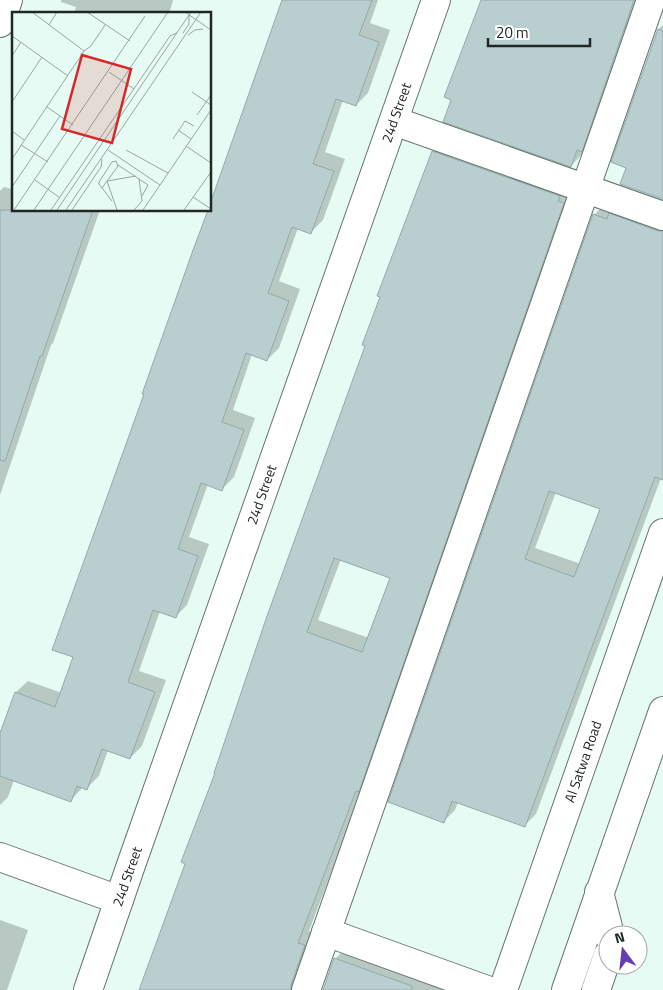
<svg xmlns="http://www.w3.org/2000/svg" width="663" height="990" font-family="'Titillium Web',sans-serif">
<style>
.shadow{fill:#0003;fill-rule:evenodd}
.building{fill:#b9cfcf;stroke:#94aaaa;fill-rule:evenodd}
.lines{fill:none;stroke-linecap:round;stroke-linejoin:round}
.minor-casing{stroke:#647670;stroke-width:30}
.major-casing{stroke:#647670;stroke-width:30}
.minor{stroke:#fff;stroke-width:28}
.major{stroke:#fff;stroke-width:28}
.labels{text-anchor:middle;stroke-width:4.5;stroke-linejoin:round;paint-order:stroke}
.street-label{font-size:14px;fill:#202825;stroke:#fff}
.inset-road{fill:none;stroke:#97a7a1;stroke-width:1}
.view{fill:#d62828;fill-opacity:0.15;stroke:#d62828;stroke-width:2.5}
.inset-edge{fill:none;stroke:#202825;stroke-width:2.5}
</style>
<rect width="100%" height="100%" fill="#e6fbf3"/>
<path class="shadow" d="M61 0H173L169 14H74L76 7 61 2Z
M284 0H378L370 23 390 30 368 93 356 105 343 100 325 152 345 159 323 220 311 232 298 228 279 281 300 289 279 348 267 360 252 354 233 410 255 418 234 477 222 489 208 484 189 537 209 544 187 605 175 617 160 611 139 671 166 680 142 746 130 758 108 750 99 776 87 788 83 787 71 800 14 780 8 797 0 805V737L16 692 28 681 62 693 74 656 145 393 209 210H210V206Z
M482 0H640L592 139 585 147 582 154 571 166 452 99Z
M663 25V198L627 167 659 29Z
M445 139 575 191 365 783 309 931 316 933 309 990H140L187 863 217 773 366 346 433 152ZM341 559 391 578 369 638 318 620Z
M14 184V210H100L53 343 51 345 0 495V191L4 187 12 189Z
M606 203 663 217V479L661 478 536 814 524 826 458 802 455 810 444 821 594 215ZM556 492 601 508 581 564 535 548Z
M0 920 28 930 7 990H0Z
M347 947 471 990H324L335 959Z"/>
<path class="building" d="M282 0H372L359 35 379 42 356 106 336 99 313 164 334 171 311 234 292 227 268 293 289 301 267 361 246 353 222 422 244 430 222 491 201 483 178 549 198 556 176 618 153 610 128 682 155 692 130 759 102 749 87 790 77 786 71 802 0 776V733L15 692 55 707 73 657 52 650 144 394H142L192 253 208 210H210V204Z
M481 0H634L582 152 577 150 571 167 443 122 451 100 444 97Z
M658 29 663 31V199L620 184 626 168 611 162Z
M432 151 560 196 558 201 564 203 359 792 356 791 298 943 305 945 291 985V990H139L185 864 181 862 215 773H214L267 616 365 346 362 345 380 297 377 296ZM334 558 390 578 362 652 307 632Z
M0 210H93L42 356H40L5 461 0 460Z
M609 213 658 231H663V480L655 477 525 827 452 801 444 823 388 802 593 214 607 219ZM549 491 600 509 574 577 525 559Z
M334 958 412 986V990H323Z"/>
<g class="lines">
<defs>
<g id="minor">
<path d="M0 23 8 0"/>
<path d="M394 121 663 216"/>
<path d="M0 857 119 900"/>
<path d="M326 932 487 990"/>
<path id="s1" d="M88 990 131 865 436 0"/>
<path d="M306 990 651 0"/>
<path id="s2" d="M503 990 663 533"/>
</g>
<path id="major" d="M599 892 608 927V935
M566 990 663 711
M596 990 608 955"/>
</defs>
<use href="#minor" class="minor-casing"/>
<use href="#major" class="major-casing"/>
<use href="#minor" class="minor"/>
<use href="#major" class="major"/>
</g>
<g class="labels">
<g class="street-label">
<text dy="5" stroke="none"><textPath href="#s1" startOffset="930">24d Street</textPath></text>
<text dy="5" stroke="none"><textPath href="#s1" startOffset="525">24d Street</textPath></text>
<text dy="5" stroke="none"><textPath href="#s2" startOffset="242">Al Satwa Road</textPath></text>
<text dy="5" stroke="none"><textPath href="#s1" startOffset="120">24d Street</textPath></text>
</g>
</g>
<g transform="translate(12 12)">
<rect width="199" height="199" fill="#e6fbf3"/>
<path class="inset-road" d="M20 0 72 39M75 0 118 29M173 0 199 18M37 13 45 0M171 21 177 12V3M176 23 183 18 191 17M0 24 56 64M72 39 79 34 93 13M0 44 9 30M97 60 122 77M180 80 199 93M0 90 30 45M35 95 61 113M185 103 199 83M166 118 179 127M0 119 12 128M161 127 173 109 182 114M9 133 36 150M174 134 199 151M96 138 148 173M114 138 156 161M0 147 72 39M106 153 136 173 130 184M23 168 48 186M0 175 48 104M90 176 106 154 104 149 100 150 87 170V172L100 189M181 185 199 197M2 198 133 4M22 198 156 0M39 198 158 24 165 21M45 198 179 0M54 198 189 0M60 198 89 155 90 147M105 198 95 169 124 164M122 198 130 189 127 167M131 198 199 98M172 198 199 160"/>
<path class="view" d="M70 43 119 57 100 131 50 117Z"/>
<rect width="199" height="199" class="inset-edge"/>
</g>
<g transform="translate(623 950) rotate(345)"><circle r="24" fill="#ffffff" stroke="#a6a9a8"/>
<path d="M0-4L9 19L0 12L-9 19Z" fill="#643cb4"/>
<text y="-8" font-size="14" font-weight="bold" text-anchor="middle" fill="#202825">N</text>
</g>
<path d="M488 38v8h102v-8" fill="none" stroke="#202825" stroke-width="2.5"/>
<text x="496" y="38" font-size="15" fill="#202825" stroke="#ffffff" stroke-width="4" paint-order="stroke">20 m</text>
</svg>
